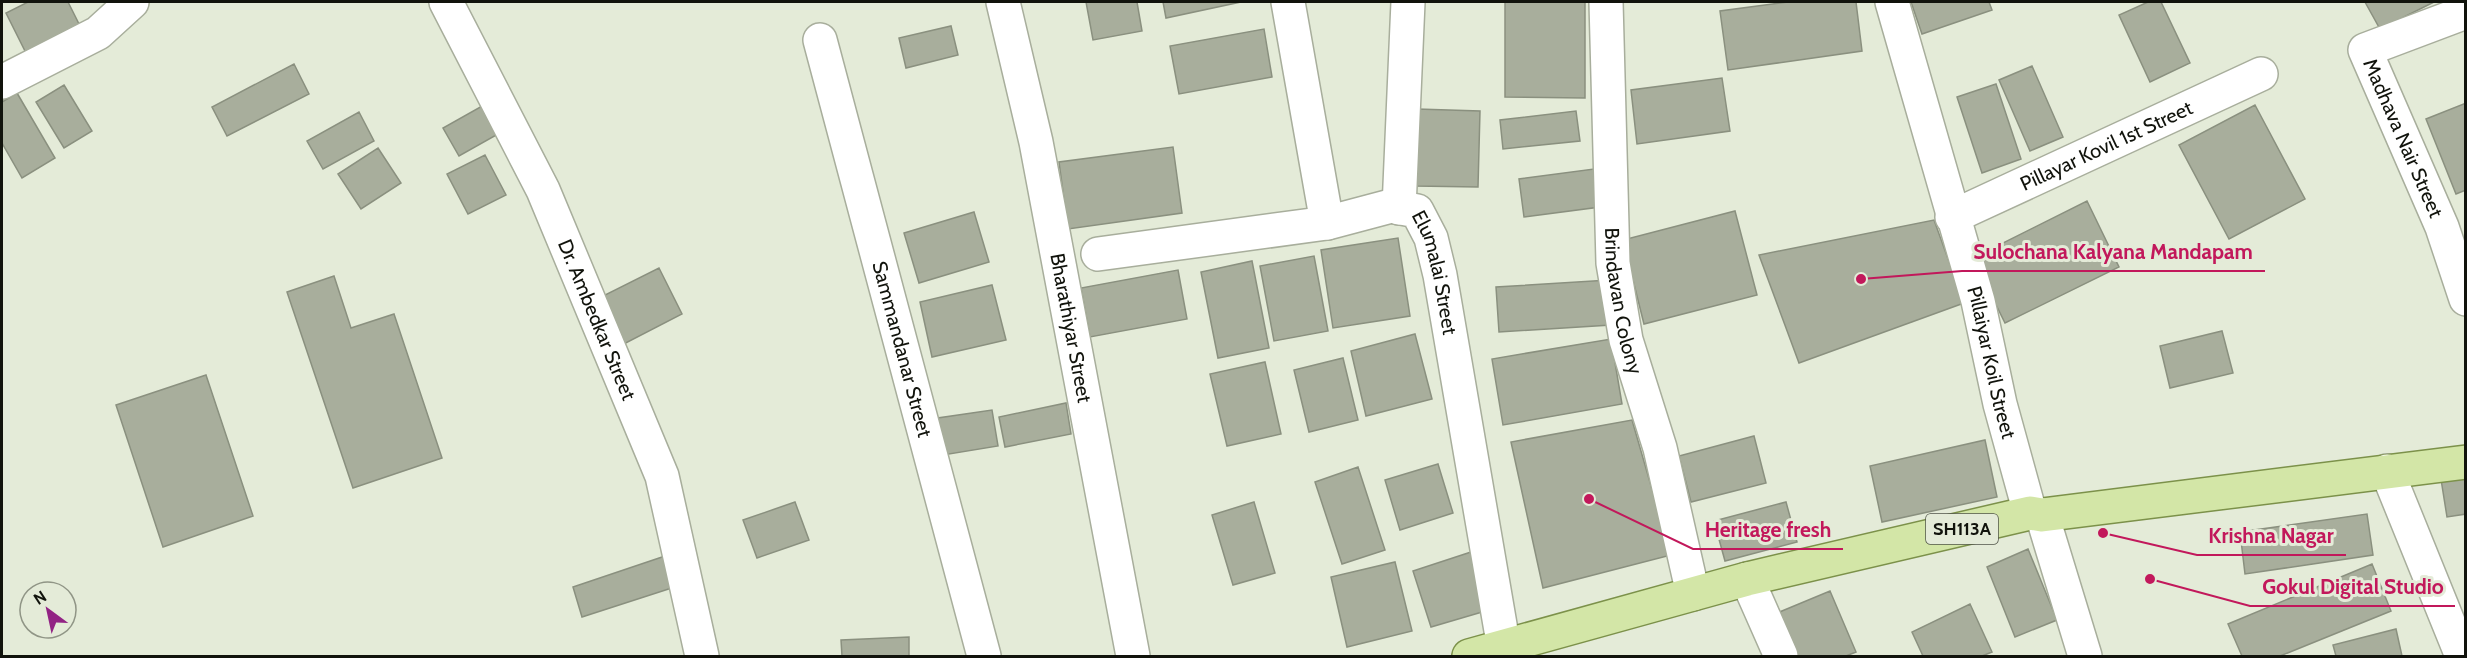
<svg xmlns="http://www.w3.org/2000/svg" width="2467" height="658" font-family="Cabin,sans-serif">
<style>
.building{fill:#a8ae9c;stroke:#8a907f;stroke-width:1.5}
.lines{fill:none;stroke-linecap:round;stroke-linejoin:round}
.minor-casing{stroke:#a8ae9c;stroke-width:36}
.major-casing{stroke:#7c914a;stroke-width:36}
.minor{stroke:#fff;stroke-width:33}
.major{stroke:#d3e6a7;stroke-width:33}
.labels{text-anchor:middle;stroke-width:6;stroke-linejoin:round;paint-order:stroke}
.shield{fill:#e4ebd8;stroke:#505449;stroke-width:1.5}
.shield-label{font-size:18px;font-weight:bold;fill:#11130c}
.street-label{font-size:20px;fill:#11130c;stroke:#e4ebd8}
.leader{fill:none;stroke:#c2185b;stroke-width:2}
.callout-dot{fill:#c2185b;stroke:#e4ebd8;stroke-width:2}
.callout-label{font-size:21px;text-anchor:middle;font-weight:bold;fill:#c2185b;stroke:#e4ebd8;stroke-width:6;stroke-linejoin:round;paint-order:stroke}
</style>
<rect width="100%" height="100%" fill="#e4ebd8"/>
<path class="building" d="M28 2H68L81 28 27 55 6 13Z
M1086 2H1137L1142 31 1093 40Z
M1163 2H1241L1166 18Z
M1505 2H1585V98L1505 97Z
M1788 2H1856L1862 51 1728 70 1720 11Z
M1911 2H1989L1992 10 1922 34Z
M2148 2H2161L2190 63 2150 82 2119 15Z
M2365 2H2434L2380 29Z
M951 26 958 55 906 68 899 38Z
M1264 29 1272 77 1179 94 1170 46Z
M294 64 309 94 227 136 212 107Z
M2032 66 2063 137 2030 151 1999 80Z
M1722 78 1730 131 1637 144 1631 90Z
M1996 84 2021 159 1982 173 1957 97Z
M64 85 92 131 64 148 36 102Z
M17 93 55 158 22 178 2 143V102Z
M491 101 507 129 459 156 443 128Z
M2466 103V190L2456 194 2426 119Z
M2255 105 2305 199 2229 239 2179 145Z
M1417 109 1480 111 1478 187 1415 186Z
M1576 111 1580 141 1503 149 1500 120Z
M359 112 374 141 323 169 307 141Z
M1173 147 1182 213 1068 229 1059 162Z
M378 148 401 183 361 209 338 174Z
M485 155 506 195 468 214 447 174Z
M1594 169 1600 207 1524 217 1519 179Z
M2087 201 2119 267 2005 323 1973 258Z
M1735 211 1757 295 1644 324 1623 240Z
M974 212 989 262 919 283 904 233Z
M1934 220 1964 303 1799 363 1759 255Z
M1398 238 1410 316 1333 328 1321 250Z
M1314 256 1328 331 1274 341 1260 266Z
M1252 261 1269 348 1218 358 1201 272Z
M659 268 682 314 618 347 595 300Z
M1178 270 1187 319 1090 337 1081 288Z
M334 276 351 328 394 314 442 458 353 488 287 292Z
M1609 280 1611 325 1499 332 1496 287Z
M992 285 1006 340 932 357 920 302Z
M2222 331 2233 373 2170 388 2160 346Z
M1415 334 1432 399 1366 416 1351 351Z
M1611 339 1622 404 1503 425 1492 359Z
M1343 358 1358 420 1309 432 1294 370Z
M1265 362 1281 434 1227 446 1210 374Z
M206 375 253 516 163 547 116 405Z
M1066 403 1071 434 1005 447 999 417Z
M992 410 998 446 937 456 931 419Z
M1632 420 1671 555 1543 588 1511 442Z
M1754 436 1766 483 1691 502 1679 456Z
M1985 440 1997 497 1882 522 1870 466Z
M1438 464 1453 513 1400 530 1385 480Z
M1358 467 1385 550 1342 564 1315 482Z
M2466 469V514L2447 517 2440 473Z
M795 502 809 540 757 558 743 520Z
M1254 502 1275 573 1233 585 1212 515Z
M1786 502 1797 542 1725 561 1714 521Z
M2367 514 2373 555 2245 574 2240 532Z
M2028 549 2057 620 2015 637 1987 567Z
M1471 552 1489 610 1431 627 1413 571Z
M671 554 681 585 582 617 573 587Z
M1395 562 1412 631 1347 647 1331 577Z
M2372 564 2391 611 2280 656H2242L2228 624Z
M1830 591 1856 652 1846 656H1795L1777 613Z
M1970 604 1992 652 1982 656H1923L1912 632Z
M2396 629 2402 656H2336L2333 645Z
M909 637V656H842L841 640Z"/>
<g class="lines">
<defs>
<g id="minor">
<path id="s1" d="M446 2 543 190 662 476 702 656"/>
<path id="s2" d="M1003 2 1036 142 1133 656"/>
<path id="s3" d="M1288 2 1327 223 1391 206 1417 211 1431 238 1440 275 1504 648"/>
<path id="s4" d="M1606 2 1613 263 1626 340 1660 448 1693 594"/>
<path id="s5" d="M1892 2 1978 301 2000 404 2030 513"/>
<path id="s6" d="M2466 12 2365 50 2442 227 2466 299"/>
<path id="s7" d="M820 40 984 656"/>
<path d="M2 82 98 33 132 2"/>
<path d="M1399 208 1408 2"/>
<path id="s8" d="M1952 217 2261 74"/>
<path d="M1098 254 1327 223"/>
<path d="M2387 471 2462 656"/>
<path d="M2042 515 2085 656"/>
<path d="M1747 579 1781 656"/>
</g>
<path id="major" d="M1469 656 1747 579 2030 513 2042 515 2466 462"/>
</defs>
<use href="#minor" class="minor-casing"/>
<use href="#major" class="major-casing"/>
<use href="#minor" class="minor"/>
<use href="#major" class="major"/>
</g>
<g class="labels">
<rect class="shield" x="1926" y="514" width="72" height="30" rx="4.5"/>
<g class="shield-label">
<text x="1962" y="535">SH113A</text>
</g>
<g class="street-label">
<text dy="7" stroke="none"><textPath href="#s6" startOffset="204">Madhava Nair Street</textPath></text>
<text dy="7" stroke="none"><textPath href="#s8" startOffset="170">Pillayar Kovil 1st Street</textPath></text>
<text dy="7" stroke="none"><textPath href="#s3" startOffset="382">Elumalai Street</textPath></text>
<text dy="7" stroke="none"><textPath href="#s4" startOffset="300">Brindavan Colony</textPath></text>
<text dy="7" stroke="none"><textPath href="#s1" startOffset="352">Dr. Ambedkar Street</textPath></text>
<text dy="7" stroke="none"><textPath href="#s2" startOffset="333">Bharathiyar Street</textPath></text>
<text dy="7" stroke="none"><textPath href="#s7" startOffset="320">Sammandanar Street</textPath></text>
<text dy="7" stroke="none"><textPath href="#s5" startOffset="374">Pillaiyar Koil Street</textPath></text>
</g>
</g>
<path class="leader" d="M1861 279L1962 271H2265M1589 499L1693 549H1843M2103 533L2197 555H2346M2150 579L2250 606H2455"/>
<g class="callout-dot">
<circle cx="1861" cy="279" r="6"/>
<circle cx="1589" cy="499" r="6"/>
<circle cx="2103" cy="533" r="6"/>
<circle cx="2150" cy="579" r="6"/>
</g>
<g class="callout-label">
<text x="2113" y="259">Sulochana Kalyana Mandapam</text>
<text x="1768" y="537">Heritage fresh</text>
<text x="2271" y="543">Krishna Nagar</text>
<text x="2353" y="594">Gokul Digital Studio</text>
</g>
<rect width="2467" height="658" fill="none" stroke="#11130c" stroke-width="6"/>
<g transform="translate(48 610) rotate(327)"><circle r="28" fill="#e4ebd8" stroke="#909586" stroke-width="1.5"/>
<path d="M0-4.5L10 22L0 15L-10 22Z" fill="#922384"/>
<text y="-9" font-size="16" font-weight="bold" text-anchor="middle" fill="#11130c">N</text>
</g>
</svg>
